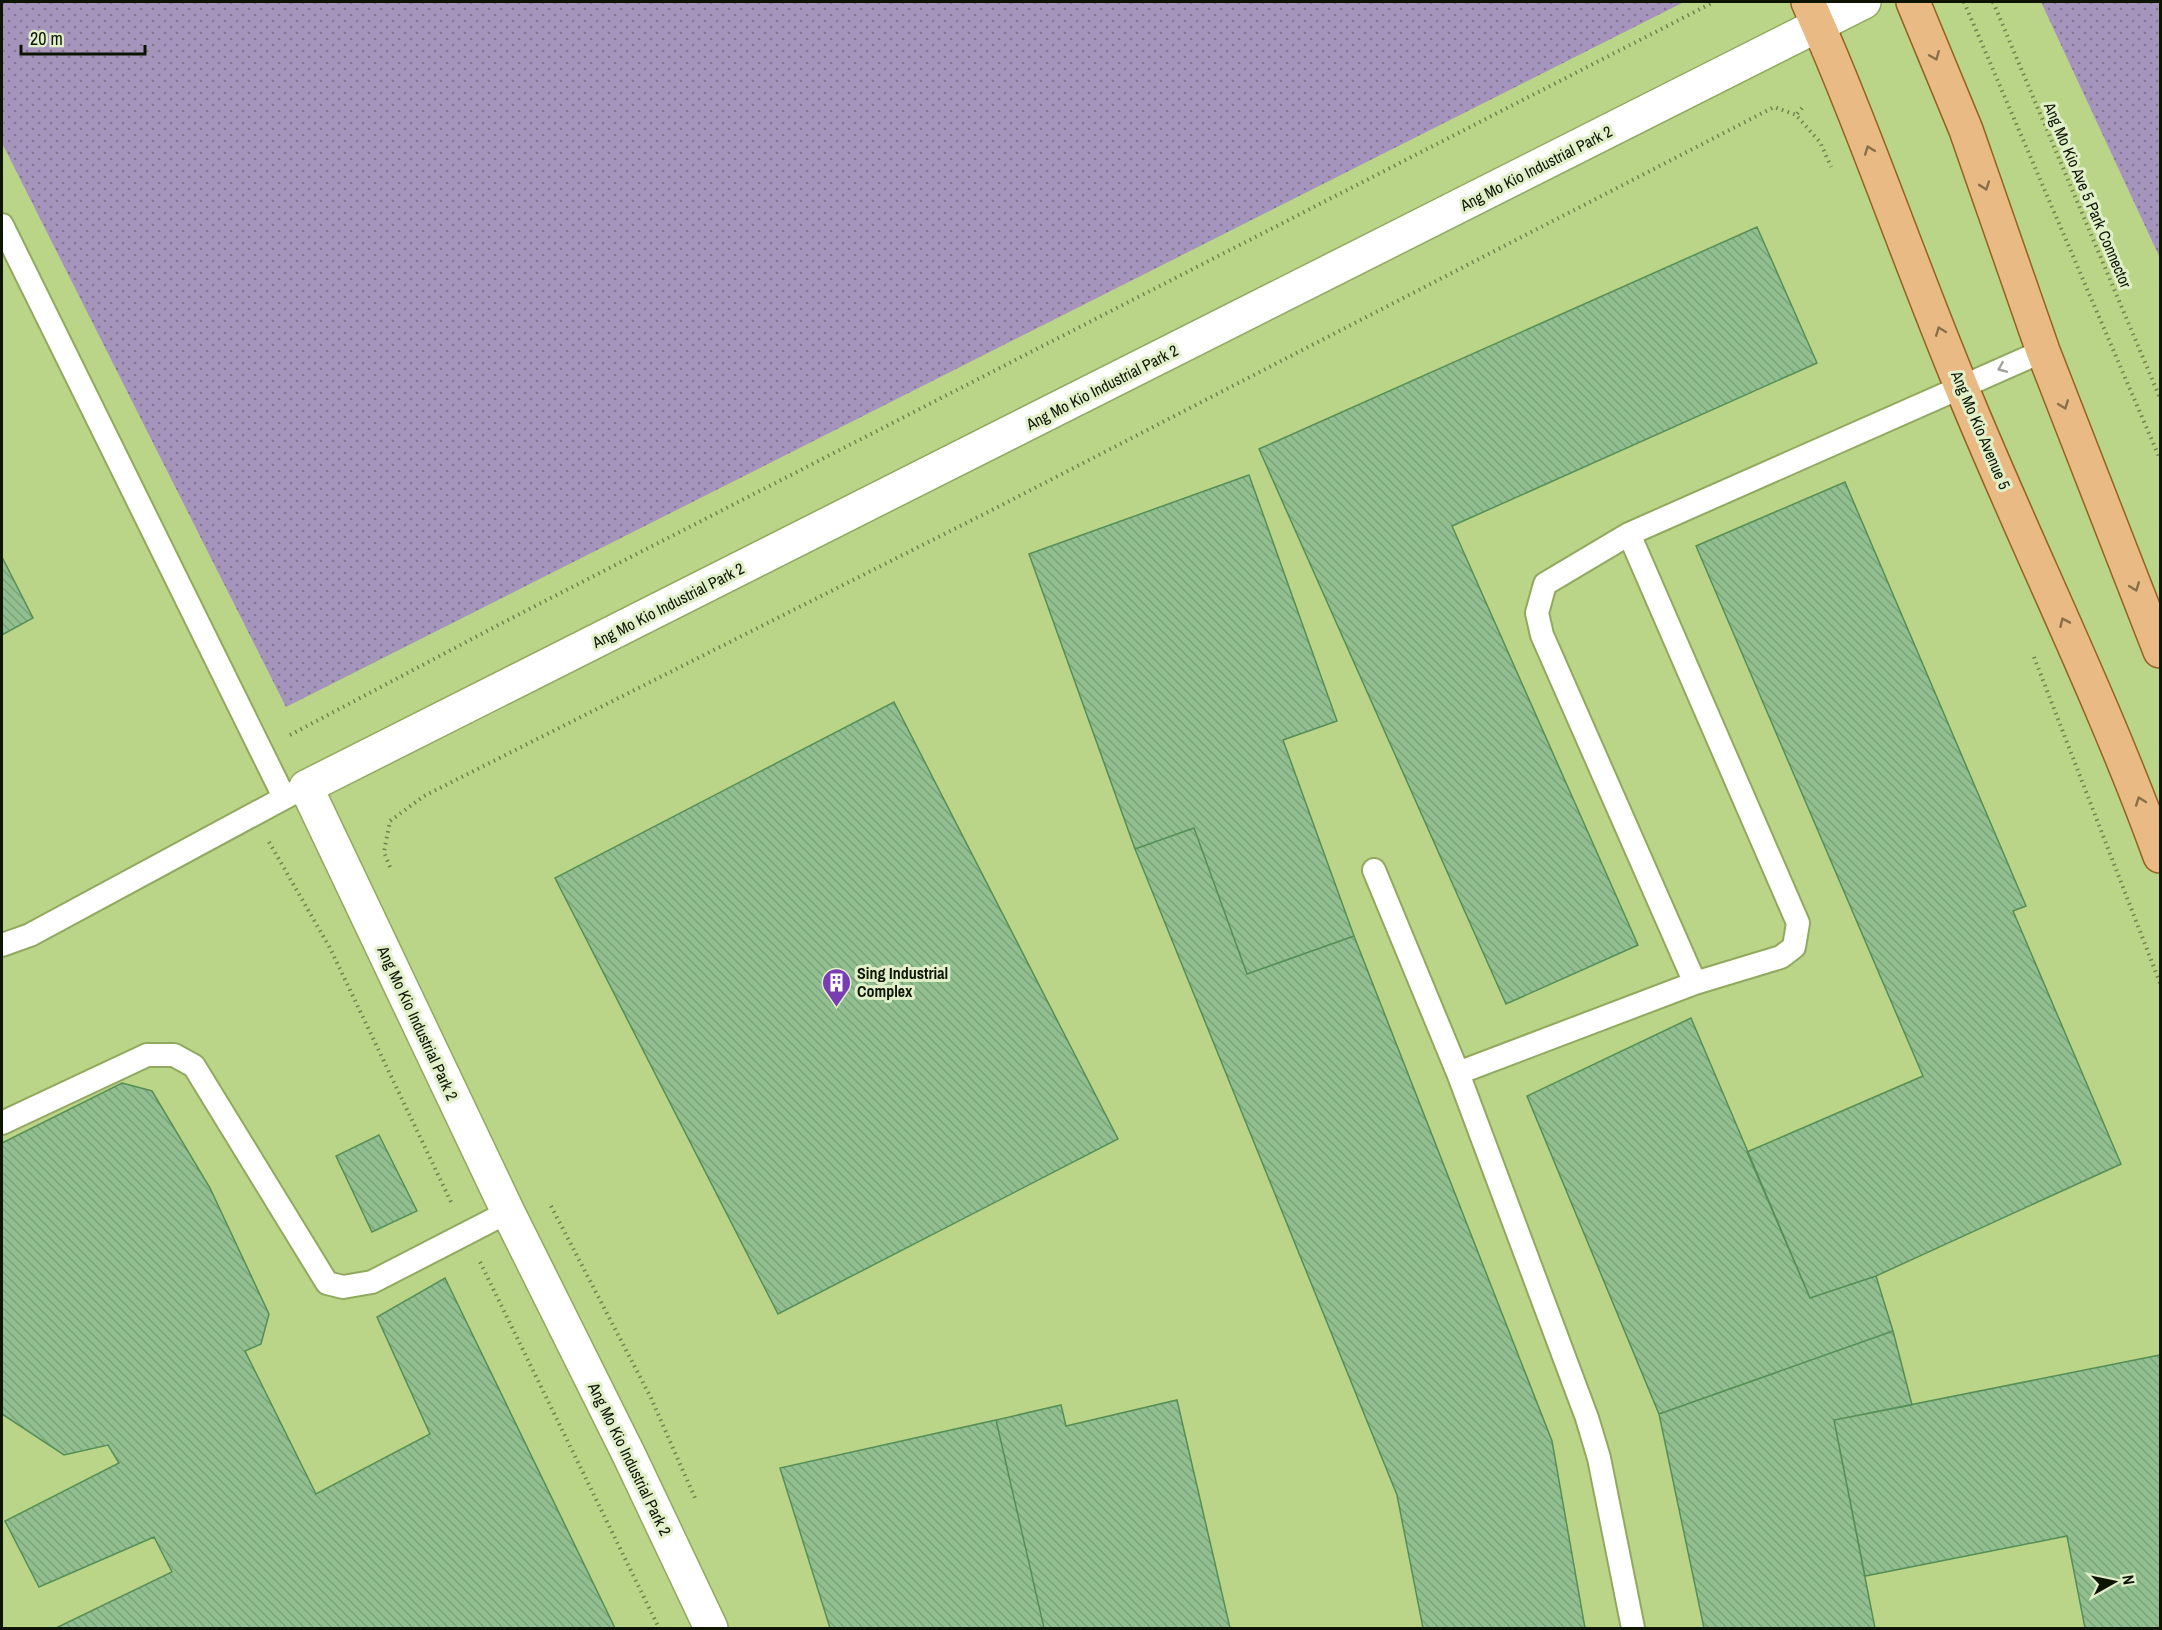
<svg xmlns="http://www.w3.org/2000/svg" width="2162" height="1630" font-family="'Archivo Narrow',sans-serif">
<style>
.grass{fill:url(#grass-dots)}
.building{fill:url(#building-back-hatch);stroke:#568f55;stroke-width:1.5}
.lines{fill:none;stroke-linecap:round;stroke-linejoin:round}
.service-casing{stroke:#91a95e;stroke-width:26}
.tertiary-casing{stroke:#91a95e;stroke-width:36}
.primary-casing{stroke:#946221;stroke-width:36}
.path{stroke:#71834e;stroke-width:4;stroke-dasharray:1.5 4.5;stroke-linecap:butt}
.service{stroke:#fff;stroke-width:22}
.tertiary{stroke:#fff;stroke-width:33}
.primary{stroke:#eaba85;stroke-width:33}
.oneway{stroke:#877049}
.oneway2{stroke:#9ea199}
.labels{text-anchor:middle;stroke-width:6;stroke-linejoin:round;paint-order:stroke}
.street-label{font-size:16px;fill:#0d1500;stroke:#e2f0ca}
.poi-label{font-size:16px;font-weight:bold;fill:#0d1500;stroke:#e2f0ca;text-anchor:start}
</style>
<defs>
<pattern id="grass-dots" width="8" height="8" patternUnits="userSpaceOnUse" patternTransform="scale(1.5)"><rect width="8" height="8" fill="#a595bc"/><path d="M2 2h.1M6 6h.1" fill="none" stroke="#857896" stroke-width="1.8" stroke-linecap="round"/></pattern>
<pattern id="building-back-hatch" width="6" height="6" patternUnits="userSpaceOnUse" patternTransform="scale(1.5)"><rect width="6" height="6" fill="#91bf90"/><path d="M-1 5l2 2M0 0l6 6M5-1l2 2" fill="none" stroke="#7ca37a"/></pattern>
</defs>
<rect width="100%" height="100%" fill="#bbd588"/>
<path class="grass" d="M2 2H1684L286 707 2 143Z
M2041 2H2160V258Z"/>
<path class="building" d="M1757 227 1817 363 1452 526 1638 945 1506 1004 1259 449Z
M1249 475 1337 721 1283 740 1354 936 1247 974 1194 828 1135 849 1029 554Z
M1845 482 2026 906 2013 911 2121 1164 1876 1276 1810 1298 1747 1152 1923 1076 1696 546Z
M2 557 33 618 2 635Z
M894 702 1118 1139 778 1314 555 878Z
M1194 828 1247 974 1354 936 1552 1441 1585 1628H1423L1397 1495 1135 849Z
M1691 1018 1810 1298 1876 1276 1893 1331 1659 1414 1527 1096Z
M122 1083 152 1091 210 1188 269 1314 261 1344 245 1351 316 1494 430 1434 377 1317 445 1278 615 1628H56L172 1572 154 1537 39 1587 5 1521 119 1463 108 1445 64 1455 2 1414V1143Z
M379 1135 417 1211 372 1232 336 1156Z
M1893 1331 1912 1405 1834 1420 1875 1628H1704L1659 1414Z
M2160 1355V1628H2085L2067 1536 1865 1576 1834 1420Z
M1177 1400 1230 1628H1044L996 1420 1061 1405 1066 1426Z
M996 1420 1044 1628H830L780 1468Z"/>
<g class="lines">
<defs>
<path id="service" d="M2 225 284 797
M1374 870 1458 1073 1587 1418 1599 1458 1633 1628
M2 945 30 935 297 791
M1695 983 1542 635 1537 613 1545 584 1629 534 2043 351
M1458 1073 1695 983 1781 957 1794 947 1798 923 1629 534
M2 1123 147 1055H174L194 1066 327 1283 343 1287 372 1282 508 1212"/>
<path id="tertiary" d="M711 1628 629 1455 508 1212 306 787 1864 2"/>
<path id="primary" d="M1808 2C1864 128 1908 258 1961 386 2025 543 2102 696 2160 856
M1913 2 1966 130 2043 351 2160 651"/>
</defs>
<use href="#service" class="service-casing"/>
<use href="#tertiary" class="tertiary-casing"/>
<use href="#primary" class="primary-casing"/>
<path class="path" d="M1964 2 2160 459
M1993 2 2160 398
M1802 108 1796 115 1820 142 1831 167
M2034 657 2160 983
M290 735 504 622 1714 2
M269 842 330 948 452 1204
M390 867 384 852 390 821 424 796 992 510 1774 107 1796 115
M551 1206 651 1398 695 1498
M480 1262 659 1628"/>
<use href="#service" class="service"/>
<use href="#tertiary" class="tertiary"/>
<use href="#primary" class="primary"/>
</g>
<defs><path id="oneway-chevron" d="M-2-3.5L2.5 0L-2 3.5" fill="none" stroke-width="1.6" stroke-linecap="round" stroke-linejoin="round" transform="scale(1.5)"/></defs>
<g class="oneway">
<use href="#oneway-chevron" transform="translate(1935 56) rotate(68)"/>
<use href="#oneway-chevron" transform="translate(1869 150) rotate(-111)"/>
<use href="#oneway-chevron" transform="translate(1985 186) rotate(71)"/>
<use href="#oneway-chevron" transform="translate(1940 331) rotate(-111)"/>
<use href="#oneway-chevron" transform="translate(2064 405) rotate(69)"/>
<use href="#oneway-chevron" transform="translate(2135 587) rotate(69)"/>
<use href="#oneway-chevron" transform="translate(2064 622) rotate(-114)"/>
<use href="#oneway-chevron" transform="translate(2140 801) rotate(-110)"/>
</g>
<use class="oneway2" href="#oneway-chevron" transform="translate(2002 368) rotate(157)"/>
<defs>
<symbol id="building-pin" viewBox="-11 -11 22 30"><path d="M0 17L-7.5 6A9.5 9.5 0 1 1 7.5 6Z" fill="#793db3" stroke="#e2f0ca"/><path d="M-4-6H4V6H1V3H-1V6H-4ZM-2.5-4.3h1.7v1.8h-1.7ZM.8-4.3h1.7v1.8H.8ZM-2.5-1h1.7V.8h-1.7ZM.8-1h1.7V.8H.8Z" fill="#fff"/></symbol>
</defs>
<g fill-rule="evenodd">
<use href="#building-pin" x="820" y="966" width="33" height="45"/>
</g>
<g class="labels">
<g class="street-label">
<text transform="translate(1536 168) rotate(-27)" y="6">Ang Mo Kio Industrial Park 2</text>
<text transform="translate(2088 195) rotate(67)" y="6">Ang Mo Kio Ave 5 Park Connector</text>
<text transform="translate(1102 387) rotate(-27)" y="6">Ang Mo Kio Industrial Park 2</text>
<text transform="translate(1981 430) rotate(67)" y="6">Ang Mo Kio Avenue 5</text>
<text transform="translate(668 605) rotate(-27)" y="6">Ang Mo Kio Industrial Park 2</text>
<text transform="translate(418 1023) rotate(65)" y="6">Ang Mo Kio Industrial Park 2</text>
<text transform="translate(630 1459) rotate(64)" y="6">Ang Mo Kio Industrial Park 2</text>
</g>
<g class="poi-label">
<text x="857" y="979">Sing Industrial<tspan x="857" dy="18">Complex</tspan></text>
</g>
</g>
<rect width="2162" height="1630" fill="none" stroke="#0d1500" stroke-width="6"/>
<g transform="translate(2114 1582) rotate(81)" stroke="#e2f0ca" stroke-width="4.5" paint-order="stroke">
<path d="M0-4.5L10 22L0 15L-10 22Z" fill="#0d1500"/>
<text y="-9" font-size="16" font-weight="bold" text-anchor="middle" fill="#0d1500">N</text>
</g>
<path d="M21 45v9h124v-9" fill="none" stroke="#0d1500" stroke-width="3"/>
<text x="30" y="45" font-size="18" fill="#0d1500" stroke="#e2f0ca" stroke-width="4.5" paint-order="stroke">20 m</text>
</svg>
